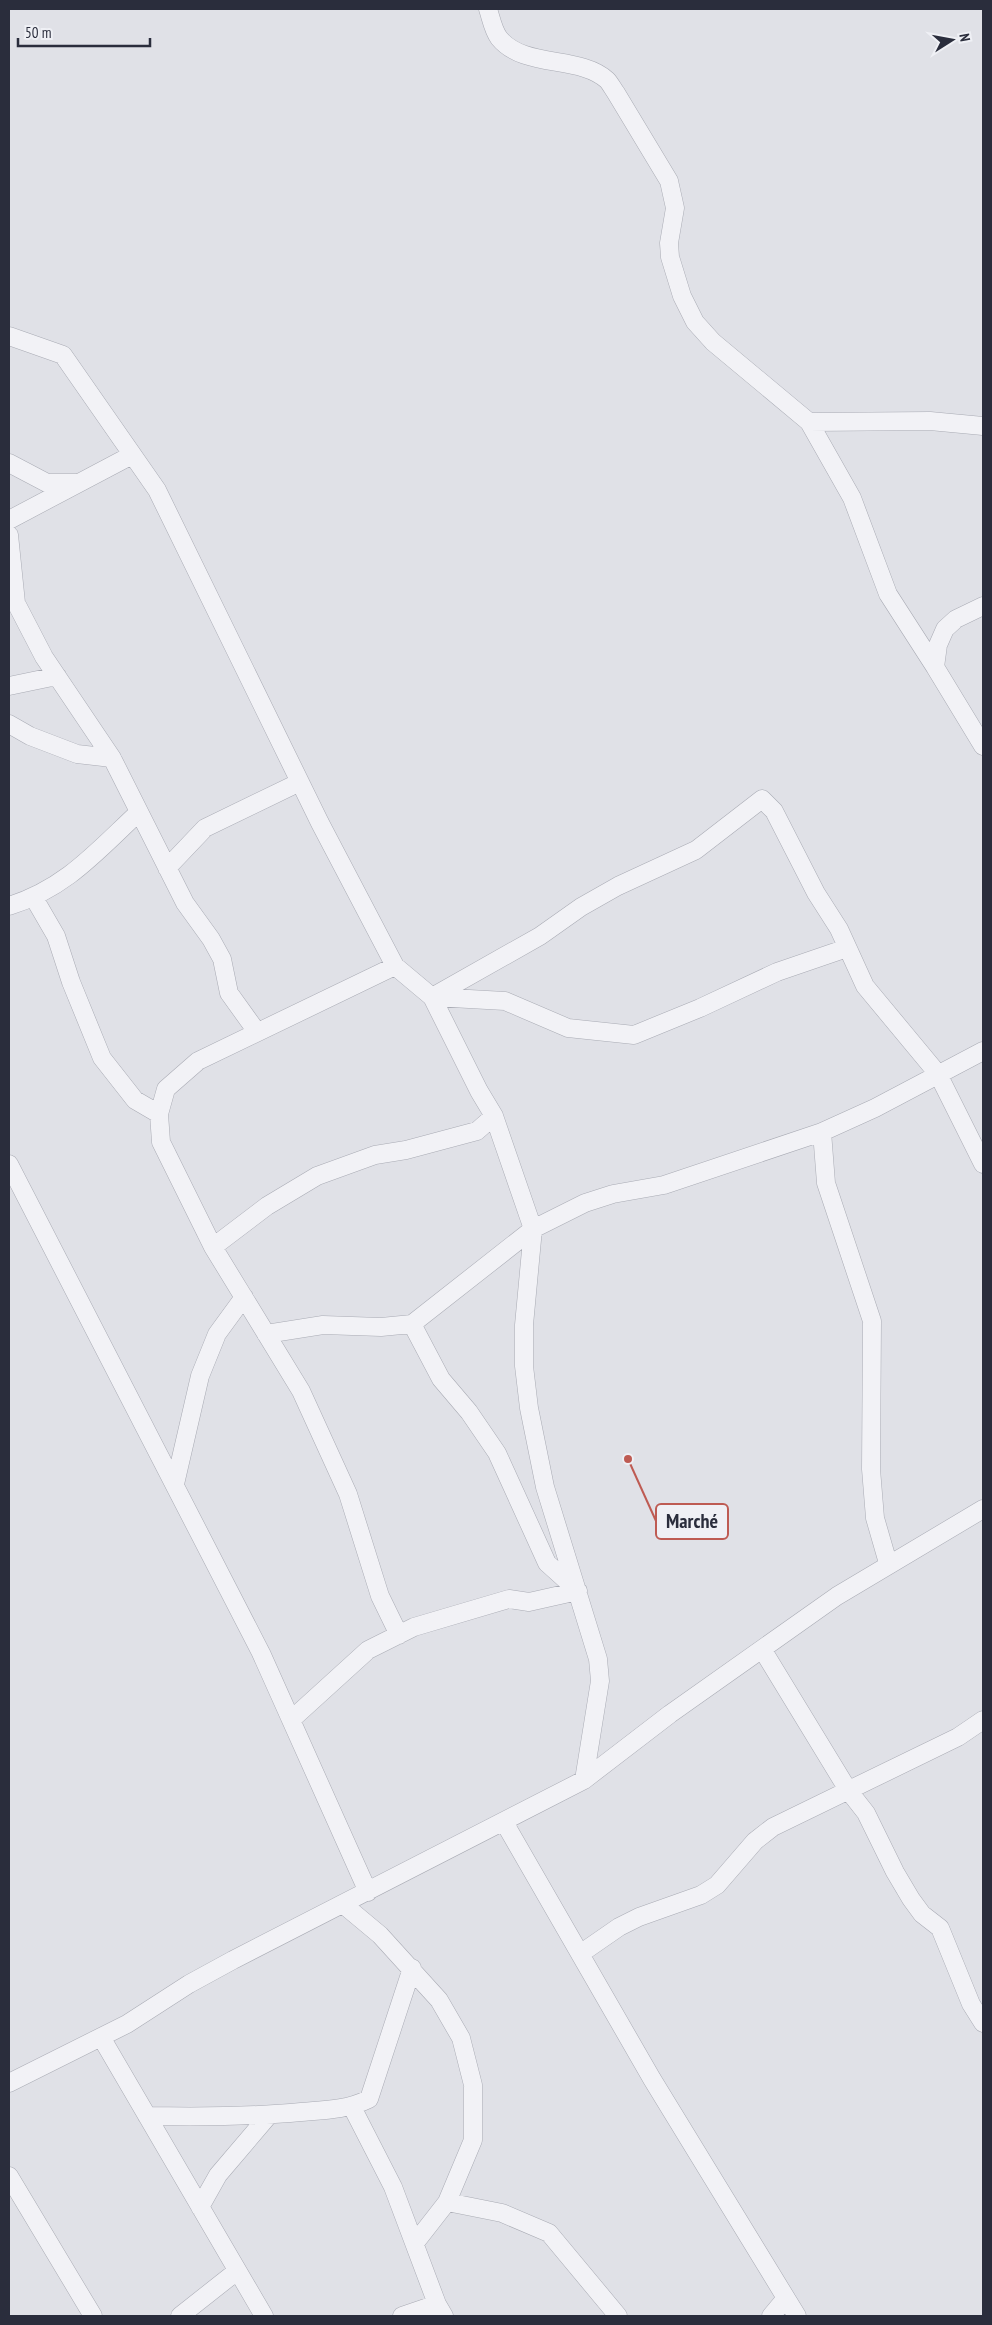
<svg xmlns="http://www.w3.org/2000/svg" width="992" height="2325" font-family="'PT Sans Narrow',sans-serif">
<style>
.lines{fill:none;stroke-linecap:round;stroke-linejoin:round}
.minor-casing{stroke:#a9abb4;stroke-width:19}
.minor{stroke:#f2f2f6;stroke-width:18}
.leader{fill:none;stroke:#be5b53;stroke-width:2}
.callout-dot{fill:#be5b53;stroke:#eff0f5;stroke-width:2}
.callout{fill:#eff0f5;stroke:#be5b53;stroke-width:2}
.callout-label{font-size:20px;text-anchor:middle;font-weight:bold;fill:#2a2d3c}
</style>
<rect width="100%" height="100%" fill="#e0e1e7"/>
<g class="lines">
<defs>
<path id="minor" d="M488 9C491 18 493 30 499 38 524 69 580 55 607 80 610 83 613 89 616 93L669 181 675 208 669 243 670 257 682 296 695 322 713 342 809 422 852 498 888 594 935 667
M9 336 63 355 157 490 320 823 395 966 432 997 479 1091 494 1116 533 1229 524 1325V1366L529 1408 545 1487 598 1659 600 1681 584 1780
M809 422 930 421 983 426
M9 463 47 483H76
M9 520 132 455
M9 535 16 603 44 657 112 758 185 903 211 939 222 959 229 993 257 1032
M983 606 956 619 945 629 938 645 935 667 983 746
M9 686 57 676
M9 724 30 736 77 754 112 758
M167 868 205 828 300 782
M34 898 56 936 71 982 102 1058 135 1100 159 1114
M9 906C66 888 96 852 139 812
M395 966 198 1061 166 1089 159 1114 161 1142 213 1247 301 1391 348 1494 380 1596 399 1635
M432 997 540 936 581 907 618 886 696 850 762 799 774 811 816 893 839 929 865 986 938 1074 983 1164
M433 997 505 1001 568 1028 634 1035 700 1008 777 972 847 948
M9 1164 261 1653 368 1892
M213 1247 267 1206 317 1176 375 1155 406 1150 477 1131 494 1116
M412 1324 441 1379 469 1412 497 1453 547 1563 577 1590
M266 1334 323 1325 381 1327 412 1324 533 1229 585 1203 613 1194 664 1185 822 1132
M175 1484 200 1376 217 1334 244 1297
M888 1563 875 1518 871 1469 872 1321 826 1183 822 1132 875 1108 983 1051
M762 1649 848 1790 866 1813 895 1872 911 1899 922 1914 940 1928 971 2004 983 2023
M291 1720 368 1650 414 1627 509 1599 529 1602 578 1591
M504 1822 652 2079 797 2316
M344 1905 380 1935 439 2000 461 2038 473 2085V2140L447 2202 415 2243
M580 1954 619 1927 639 1917 701 1895 717 1885 755 1841 773 1827 958 1737 983 1720
M101 2037 264 2316
M9 2083 127 2024 189 1984 233 1960 584 1780 670 1714 837 1596 983 1509
M352 2107 393 2187 437 2304
M147 2116C199 2117 250 2117 301 2112 327 2110 346 2110 369 2099L412 1968
M9 2176 93 2316
M447 2202 502 2213 549 2233 618 2316
M200 2207 218 2175 269 2115
M180 2316 237 2271
M402 2316 437 2304 444 2316
M771 2316 786 2298"/>
</defs>
<use href="#minor" class="minor-casing"/>
<use href="#minor" class="minor"/>
</g>
<path class="leader" d="M628 1459L656 1521"/>
<circle class="callout-dot" cx="628" cy="1459" r="5"/>
<rect class="callout" x="656" y="1504" width="72" height="35" rx="5"/>
<g class="callout-label">
<text x="692" y="1528">Marché</text>
</g>
<rect width="992" height="2325" fill="none" stroke="#2a2d3c" stroke-width="20"/>
<g transform="translate(952 40) rotate(79)" stroke="#eff0f5" stroke-width="4" paint-order="stroke">
<path d="M0-4L9 19L0 12L-9 19Z" fill="#2a2d3c"/>
<text y="-8" font-size="14" font-weight="bold" text-anchor="middle" fill="#2a2d3c">N</text>
</g>
<path d="M18 38v8h132v-8" fill="none" stroke="#2a2d3c" stroke-width="2.5"/>
<text x="25" y="38" font-size="15" fill="#2a2d3c" stroke="#eff0f5" stroke-width="4" paint-order="stroke">50 m</text>
</svg>
